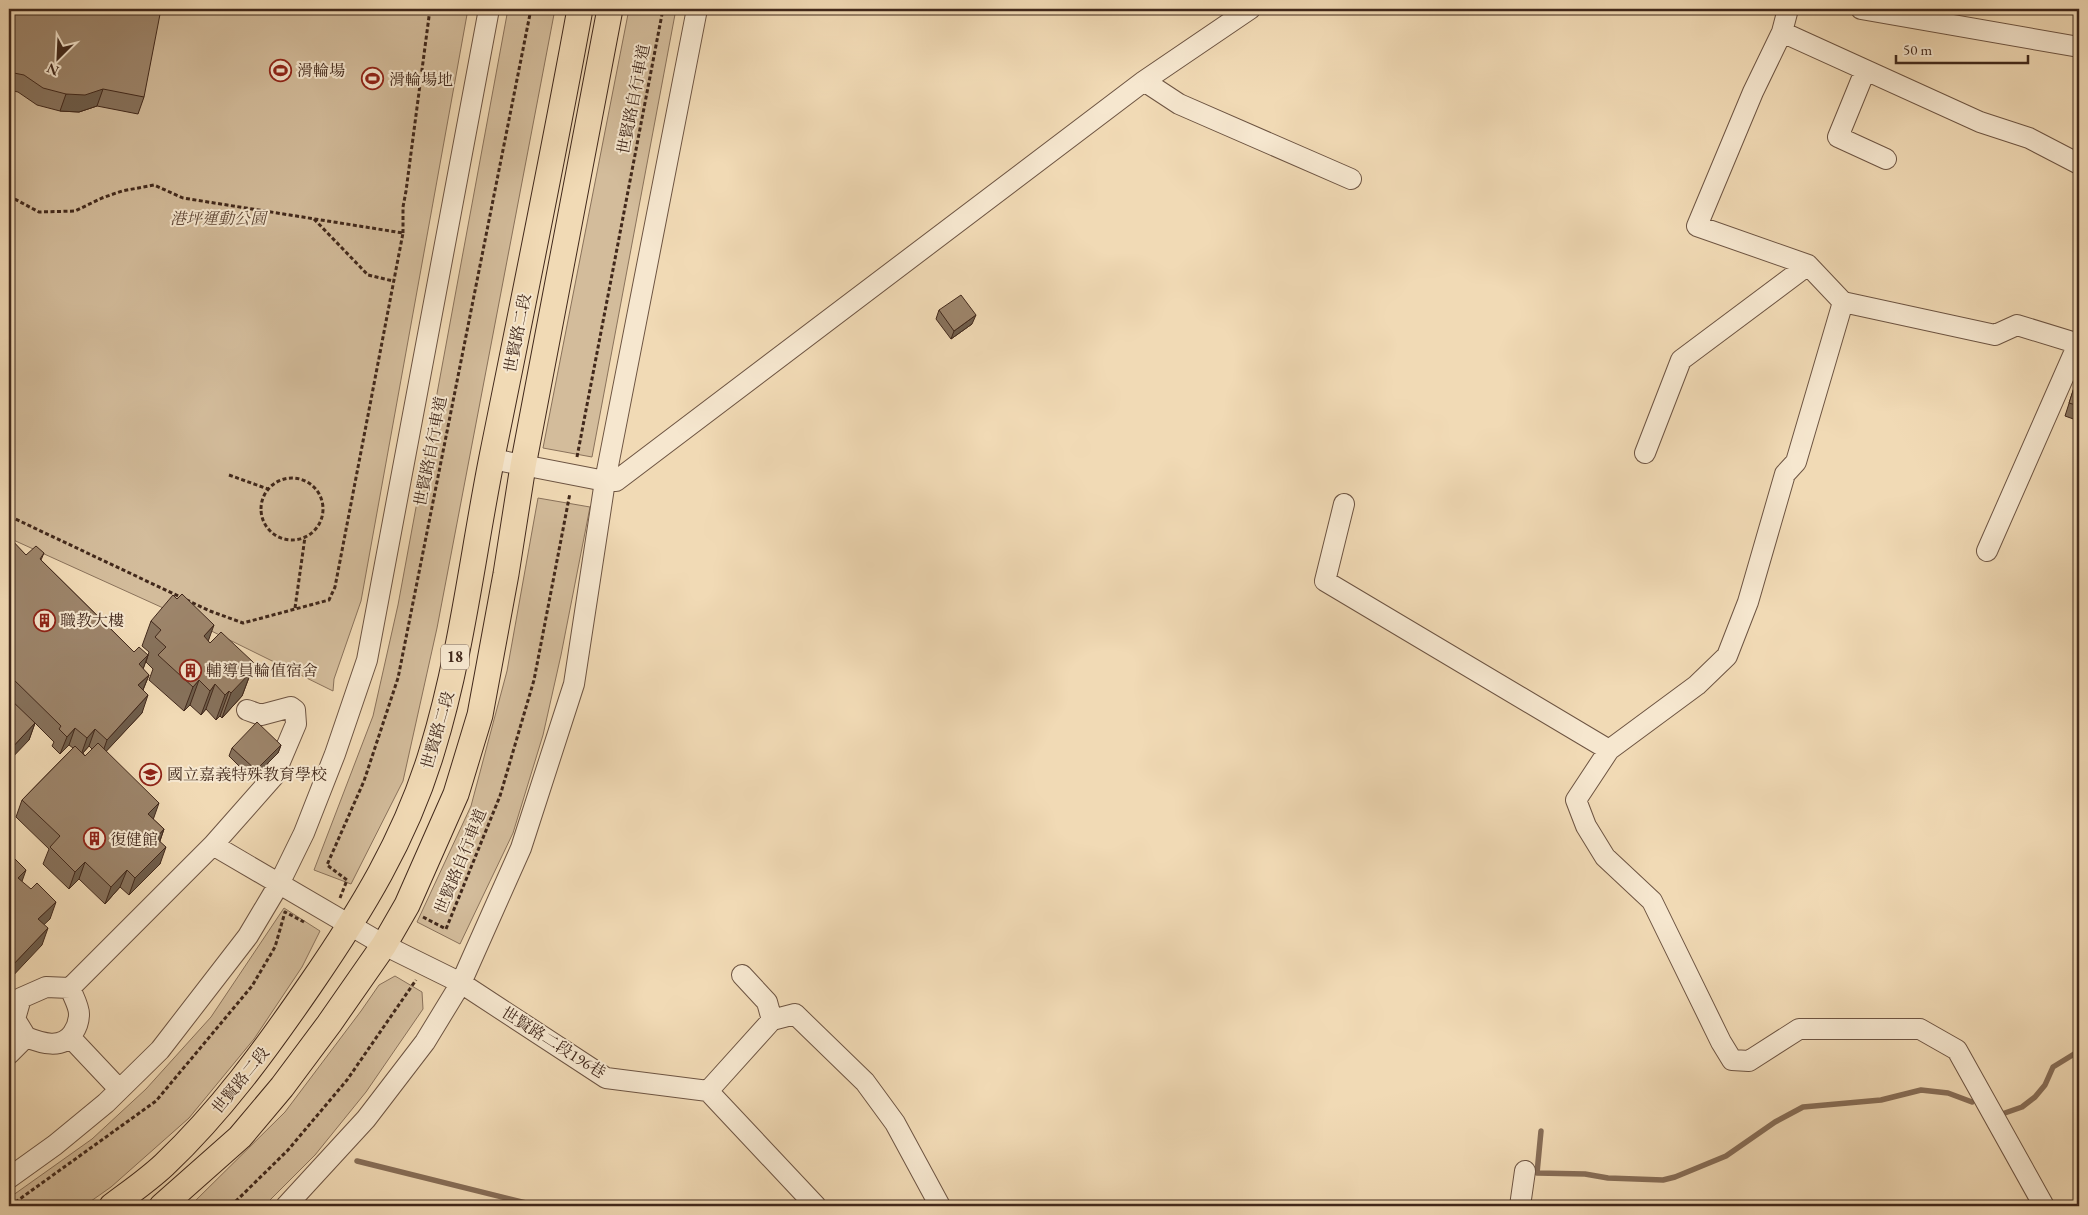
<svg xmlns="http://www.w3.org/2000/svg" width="2088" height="1215" font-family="'EB Garamond','Noto Serif TC',serif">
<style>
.green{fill:#d3bc9b;stroke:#8a725b}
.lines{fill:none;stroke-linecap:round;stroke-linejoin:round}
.stream{stroke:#876e58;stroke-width:5.5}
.minor-casing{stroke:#6d5442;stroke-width:22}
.major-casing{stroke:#41281b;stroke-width:27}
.path{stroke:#41281b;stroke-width:3;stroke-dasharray:4 2.5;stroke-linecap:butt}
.minor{stroke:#f6e7cf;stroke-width:20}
.major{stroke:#f1dab5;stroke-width:25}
.wall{fill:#87725c;stroke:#41281b;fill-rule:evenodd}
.shaded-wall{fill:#6e5d4b;stroke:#41281b}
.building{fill:#9d856b;stroke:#41281b}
.labels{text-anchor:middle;stroke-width:4;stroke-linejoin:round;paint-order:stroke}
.shield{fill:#f6e7cf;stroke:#776151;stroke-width:1}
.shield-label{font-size:15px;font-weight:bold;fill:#41281b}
.poi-label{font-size:16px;fill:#41281b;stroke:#f6e7cf;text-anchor:start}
.street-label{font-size:16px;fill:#41281b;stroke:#f6e7cf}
.park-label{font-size:16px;font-style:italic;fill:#5e4635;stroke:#f6e7cf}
</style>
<rect width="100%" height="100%" fill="#f1dab5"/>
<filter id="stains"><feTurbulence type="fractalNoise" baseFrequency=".004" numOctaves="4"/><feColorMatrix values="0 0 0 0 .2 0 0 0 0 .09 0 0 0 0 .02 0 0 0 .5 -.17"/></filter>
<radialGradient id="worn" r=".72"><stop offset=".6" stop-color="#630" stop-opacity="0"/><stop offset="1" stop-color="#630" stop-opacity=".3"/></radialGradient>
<path class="green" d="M9 9H468L361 601 334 679 333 691 183 617 9 538Z
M508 9H555L437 628 403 781 351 884 314 870 373 716 398 605Z
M629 9H676L592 457 543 448Z
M538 498 590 507 561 655 543 735 513 833 460 944 417 922 471 806 507 671Z
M284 908 320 931 302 967 254 1039 189 1118 111 1187 84 1206H9V1198L92 1139 146 1089 211 1017Z
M395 976 422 992 423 1009 366 1092 315 1155 264 1206H190L285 1112 361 1011 379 985Z"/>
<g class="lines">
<path class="stream" d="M2002 1114 2022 1107 2035 1097 2045 1085 2053 1067 2079 1051
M357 1161 538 1206
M1537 1173 1585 1174 1608 1178 1663 1180 1675 1177 1726 1156 1775 1122 1803 1107 1881 1100 1921 1090 1948 1093 1972 1102
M1537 1173 1541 1131"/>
<defs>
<path id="minor" d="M1788 9 1782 32 1980 122 2029 138 2079 164
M1861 9 2079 47
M1782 32 1753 92 1697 226 1808 265 1843 302 1995 335 2017 325 2079 344
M1865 71 1838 137 1886 159
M1144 81 1179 104 1351 179
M1645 453 1681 360 1808 265
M492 459 605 481H616L1144 81 1250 9
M1344 504 1325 581 1609 750 1576 800 1586 826 1605 857 1652 901 1721 1042 1732 1060 1749 1061 1799 1029H1920L1957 1050 2044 1206
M1987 551 2078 344
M1609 750 1697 685 1727 656 1748 602 1785 474 1796 462 1843 302
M213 845 274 776 296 724 295 710 291 707 261 715 247 710
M742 975 767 1002 772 1020
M26 1037C41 1043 62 1050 73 1033 77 1027 79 1022 79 1014 79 1006 73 996 70 988
M70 1037 119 1089
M9 1054 26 1037 15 1019 21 998 46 987 70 988 213 845 384 945 461 983 606 1078 708 1091 772 1020 795 1014 865 1082 895 1123 940 1206
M708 1091 816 1206
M9 1178 55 1145 106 1103 160 1050 248 936 279 884 304 833 335 754 367 660 489 9
M286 1206 366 1119 425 1042 461 983 521 848 574 684 605 481 697 9
M1520 1206 1525 1171"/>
<path id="major" d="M112 1206C129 1193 148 1180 164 1165 221 1111 266 1049 310 985 361 911 406 838 432 751 462 654 473 551 493 452 523 304 553 157 580 9
M162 1206 240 1137 282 1087 329 1024 384 945 407 905 456 794 480 715 506 574 523 466 610 9"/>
</defs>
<use href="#minor" class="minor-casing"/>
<use href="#major" class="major-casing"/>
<path class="path" d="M9 196 39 212 75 211 102 198 122 191 154 185 183 198 403 233 335 587 329 600 243 623 210 611 9 516
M314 219 368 275 393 281
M403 233V207L406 191 430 9
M577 457 663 9
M229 475 268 489
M261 509a31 31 0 1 1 62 0a31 31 0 1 1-62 0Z
M295 608 305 537
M340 898 347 880 327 865 364 781 398 678 531 9
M423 917 446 929 500 796 534 680 570 493
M10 1206 156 1101 252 986 275 947 285 912 304 922
M231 1206 288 1150 347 1080 416 980"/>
<use href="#minor" class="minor"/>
<use href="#major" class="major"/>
</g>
<path class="wall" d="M9 9 144 97 138 114 97 106 79 112 60 111 37 105 18 92 9 90Z
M939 310 972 324 951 339 936 319Z
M2079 372V421L2065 416Z
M9 539 26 555 44 553 41 560 134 652 148 655 143 669 149 675 143 690 142 713 106 751 153 819 164 829 160 841V864L129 895 120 887 105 904 79 879 69 889 43 864 49 849 16 817 22 800 73 748 69 745 60 754 52 746 54 742 35 723 29 740 9 698ZM89 746 92 749 85 756 83 753Z
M151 621 208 641 210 643 253 662 250 671 251 672 242 696 222 718 220 716 216 720 206 709 201 715 190 705 184 711 149 680 153 669 146 662 149 652 142 646Z
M281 745 278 753 252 779 229 756 232 748Z"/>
<path class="shaded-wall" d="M103 89 97 106 79 112 60 111 66 94Z
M976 315 972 324 951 339 954 331Z
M214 625 205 650 204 636Z
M148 655 142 672 139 664Z
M253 662 249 673 251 672 242 696 222 718 231 693Z
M149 675 142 692 138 685Z
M199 680 190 705 184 711 193 687Z
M215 684 206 709 201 715 210 691Z
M229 691 220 716 216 720 225 695Z
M148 695 142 713 101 757 107 740Z
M35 723 29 740 9 761V751Z
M75 728 69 745 60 754 67 737Z
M95 729 89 746 81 755 87 738Z
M281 745 278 753 252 779 256 770Z
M159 803 153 820 148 814Z
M164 829 158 846 156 838Z
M166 847 160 864 129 895 135 878Z
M85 862 79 879 69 889 75 872Z
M26 870 20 887 18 878Z
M127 870 120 887 105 904 111 887Z
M56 902 50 919 32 936 38 919Z
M48 928 42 945 9 980V969Z"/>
<path class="building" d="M9 9H161L144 97 103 89 85 95 66 94 43 88 24 75 9 72Z
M961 295 976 315 954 331 939 310Z
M2079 372V406L2069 403Z
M10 538 26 555 36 546 44 553 40 559 134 652 139 647 148 655 139 664 149 675 138 685 148 695 107 740 95 729 87 738 75 728 67 737 59 729 61 726 9 675V539Z
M182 594 214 625 204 636 210 643 221 632 253 662 248 668 251 672 231 693 229 691 225 695 215 684 210 691 199 680 193 687 158 655 166 647 155 637 161 630 151 621 173 595 177 599Z
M9 698 35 723 9 751Z
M257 722 281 745 256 770 232 748Z
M98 743 159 803 148 814 164 829 156 838 166 847 135 878 127 870 111 887 85 862 75 872 50 847 60 836 22 800 75 746 85 756Z
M9 853 26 870 18 878 31 889 37 883 56 902 38 919 48 928 9 969Z"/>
<defs>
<symbol id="stadium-ring" viewBox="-11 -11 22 22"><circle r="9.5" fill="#f6e7cf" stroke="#8f2418" stroke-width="1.5"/><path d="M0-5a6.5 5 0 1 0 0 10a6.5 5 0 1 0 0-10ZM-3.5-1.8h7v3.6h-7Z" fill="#8f2418"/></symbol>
<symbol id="building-ring" viewBox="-11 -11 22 22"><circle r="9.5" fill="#f6e7cf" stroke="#8f2418" stroke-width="1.5"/><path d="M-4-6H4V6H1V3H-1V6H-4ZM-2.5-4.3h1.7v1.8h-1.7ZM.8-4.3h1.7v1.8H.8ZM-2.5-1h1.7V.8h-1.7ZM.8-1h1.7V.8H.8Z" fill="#8f2418"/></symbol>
<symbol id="school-ring" viewBox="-11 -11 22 22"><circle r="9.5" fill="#f6e7cf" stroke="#8f2418" stroke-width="1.5"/><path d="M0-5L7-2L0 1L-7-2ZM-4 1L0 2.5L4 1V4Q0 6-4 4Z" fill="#8f2418"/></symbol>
</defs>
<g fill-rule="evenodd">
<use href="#stadium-ring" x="268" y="58" width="25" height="25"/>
<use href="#stadium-ring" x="360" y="66" width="25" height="25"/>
<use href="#building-ring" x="32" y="608" width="25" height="25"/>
<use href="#building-ring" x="178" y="658" width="25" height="25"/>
<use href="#school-ring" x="138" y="762" width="25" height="25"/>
<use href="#building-ring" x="82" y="826" width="25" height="25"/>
</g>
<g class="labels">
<rect class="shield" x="441" y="644.5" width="28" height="25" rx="4"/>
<g class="shield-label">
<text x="455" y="662">18</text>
</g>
<g class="poi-label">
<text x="297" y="76">滑輪場</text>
<text x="389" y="85">滑輪場地</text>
<text x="60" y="626">職教大樓</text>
<text x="206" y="676">輔導員輪值宿舍</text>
<text x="167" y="780">國立嘉義特殊教育學校</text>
<text x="110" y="845">復健館</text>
</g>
<g class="street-label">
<text transform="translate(633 99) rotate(-79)" y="6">世賢路自行車道</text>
<text transform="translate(517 333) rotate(-79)" y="6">世賢路二段</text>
<text transform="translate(430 451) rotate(-79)" y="6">世賢路自行車道</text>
<text transform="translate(437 730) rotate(-74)" y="6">世賢路二段</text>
<text transform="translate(460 861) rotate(-68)" y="6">世賢路自行車道</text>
<text transform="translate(554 1042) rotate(32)" y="6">世賢路二段196巷</text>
<text transform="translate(240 1080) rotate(-51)" y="6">世賢路二段</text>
</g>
<g class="park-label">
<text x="218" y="224">港坪運動公園</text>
</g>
</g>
<rect width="2088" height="1215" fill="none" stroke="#f1dab5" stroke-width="30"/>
<rect x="10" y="10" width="2068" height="1195" fill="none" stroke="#41281b" stroke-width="2.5"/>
<rect x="15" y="15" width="2058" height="1185" fill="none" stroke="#41281b"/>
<g transform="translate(58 58) rotate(204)" stroke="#f6e7cf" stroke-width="4" paint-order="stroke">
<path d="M0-4L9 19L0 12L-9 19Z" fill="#41281b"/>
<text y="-8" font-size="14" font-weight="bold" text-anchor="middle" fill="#41281b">N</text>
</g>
<path d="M1896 55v8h132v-8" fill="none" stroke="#41281b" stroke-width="2.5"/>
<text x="1903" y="55" font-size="15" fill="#41281b" stroke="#f6e7cf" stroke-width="4" paint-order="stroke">50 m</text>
<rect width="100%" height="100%" filter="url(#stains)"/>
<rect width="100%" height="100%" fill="url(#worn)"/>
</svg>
